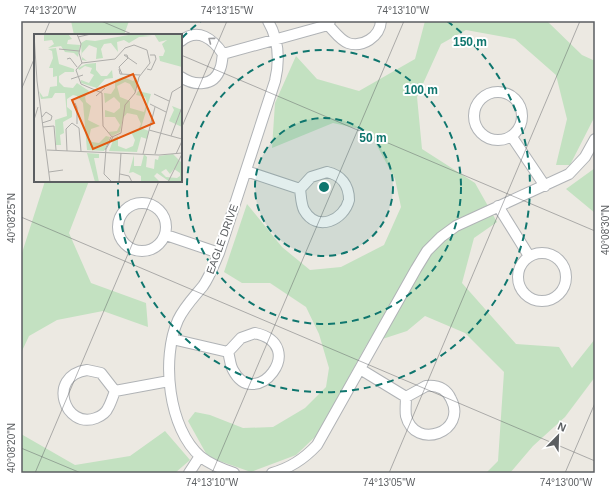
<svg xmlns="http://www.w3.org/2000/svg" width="616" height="494" font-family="Helvetica,sans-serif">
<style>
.green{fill:#c3e1c1}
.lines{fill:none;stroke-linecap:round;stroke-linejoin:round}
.street-casing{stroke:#b0b3b6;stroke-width:12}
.street{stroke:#fff;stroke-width:10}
.oneway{stroke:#9d9ea0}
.ticks{fill:none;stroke:#5b5e61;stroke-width:1;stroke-opacity:0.45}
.ring{fill:none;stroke:#0f766e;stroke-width:2;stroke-dasharray:7 5}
.labels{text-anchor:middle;stroke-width:4;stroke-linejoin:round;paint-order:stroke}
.street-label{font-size:11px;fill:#5b5e61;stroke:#fff}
.inset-road{fill:none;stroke:#aeadaa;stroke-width:1}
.view{fill:#e15910;fill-opacity:0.15;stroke:#e15910;stroke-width:2}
.inset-edge{fill:none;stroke:#5b5e61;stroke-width:2}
.centre{fill:#0f766e;stroke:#fff;stroke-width:2}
.ring-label{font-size:12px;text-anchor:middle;font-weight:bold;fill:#0f766e;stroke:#fff;stroke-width:4;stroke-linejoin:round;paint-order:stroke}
.neatline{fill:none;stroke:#5b5e61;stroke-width:1.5}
.ticks-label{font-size:10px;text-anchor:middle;fill:#5b5e61}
</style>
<rect width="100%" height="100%" fill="#ece9e2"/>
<path class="green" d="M71 21H129L124 35H74Z
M425 21H547L582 55 593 60 595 59V116L570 165H556L567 119 556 75 515 39 466 30 441 44 417 97 422 149 475 183 497 222 474 238 462 283 516 344 559 347 572 368 595 339V377L565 417 533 446 510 473H486L498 461 504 372 465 333 425 316 407 331 367 344 317 435 296 455 251 472 208 457 188 421 195 412 210 415 243 428 273 427 305 408 326 387 329 368 319 334 306 307 270 283H242L224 272 247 204 282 247 310 270 341 267 384 245 401 207 395 179 369 131 333 123 272 148 275 103 296 56 317 79 359 91 415 59Z
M595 168V213L566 189Z
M45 181H89L69 233 91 283 146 303 148 327 103 311 57 320 29 336 21 353V256Z
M165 431 190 460 175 473H21V434L75 465 130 456Z"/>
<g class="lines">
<defs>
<path id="street" d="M330 21 328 25C334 31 340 40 348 43 362 48 380 37 381 21
M181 41C198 27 213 39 223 54 222 59 222 65 220 69 214 87 194 86 181 77
M223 54 328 25
M474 116a24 24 0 1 1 48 0a24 24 0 1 1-48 0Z
M512 137 545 186
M246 171 300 189
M327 172C341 175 349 185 349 200 344 220 317 233 304 210 301 204 301 196 300 189L311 177Z
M118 227a24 24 0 1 1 48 0a24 24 0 1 1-48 0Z
M498 206 529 256
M166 235 219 253
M518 277a24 24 0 1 1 48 0a24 24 0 1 1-48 0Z
M255 333C310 345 255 413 233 370 230 365 230 358 228 352L241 338Z
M172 339 228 352
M360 369 406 397
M87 370 101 373 115 391C113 396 111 403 108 408 106 413 101 416 96 418 65 430 46 376 87 370Z
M426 386C437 385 446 388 451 399 468 432 415 451 406 416 405 410 406 403 406 397Z
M115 391 169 381
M189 473 200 456
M234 473C222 469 211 465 201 457 168 429 161 358 178 320 184 307 194 297 203 286 210 276 214 264 219 253L275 81C280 60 279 40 268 21
M272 473C291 468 304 459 317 445L416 269 427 251 441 237 456 226 569 174 585 157 595 139"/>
</defs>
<use href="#street" class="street-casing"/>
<use href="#street" class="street"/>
</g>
<defs><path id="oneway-chevron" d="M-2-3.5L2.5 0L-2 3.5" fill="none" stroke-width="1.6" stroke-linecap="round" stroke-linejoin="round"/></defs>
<use class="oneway" href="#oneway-chevron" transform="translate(211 40) rotate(-143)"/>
<path class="ticks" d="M101 21 134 35M44 35 50 21M181 55 595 231M21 90 35 57M181 129 227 21M21 217 595 461M21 448 81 473M35 473 159 181M212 473 404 21M389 473 580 21M565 473 595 403"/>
<circle cx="324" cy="187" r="69" fill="#0f766e" fill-opacity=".12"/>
<g class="ring">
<circle cx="324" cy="187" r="69"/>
<circle cx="324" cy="187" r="137"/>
<path d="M182 38A206 206 0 0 1 201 21M447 21A206 206 0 1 1 118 182"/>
</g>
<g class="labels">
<g class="street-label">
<text transform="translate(222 239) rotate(-70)" y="4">EAGLE DRIVE</text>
</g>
</g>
<g transform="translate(34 34)">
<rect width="148" height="148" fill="#ece9e2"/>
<path d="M10 0H34L38 5 34 6 33 10 46 11 44 23 40 19 31 18 27 12 14 14 20 10 18 6 10 7ZM100 0 118 2 105 3 95 9 90 6 83 8 84 18 77 9 70 10 67 15 69 24 62 25 63 14 55 11 48 19V23L53 27 48 26 47 9 52 6 61 7ZM120 0H148V33L126 27 125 22H129L131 17 128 10 133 6 125 8ZM22 14 25 30 40 35V38H31L25 42V48L30 53 39 54 43 49 55 57 51 63 52 68 57 72 54 86 66 92 57 95 55 104 58 108 65 109 72 102 76 103 70 117 53 116 49 69 43 62 39 61 33 65V73L38 77V83L29 88 30 99 26 101 27 111H22L21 86 33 82 31 59H21L18 64 7 65 5 57 9 63 14 62 16 53 23 52V42L19 43V34H15L19 24 18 17 14 15ZM62 29V36L67 42H73L78 36 79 44 71 45 63 54 47 49V46L55 49 60 41 56 39 58 34 51 32 45 36 44 34 52 30ZM89 43 99 47 103 44 101 58 96 50 91 48 83 52 86 63 96 67V74L110 78 113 68 111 63 102 61 104 57 117 60 107 94 115 97 113 105 107 103 103 118 75 117 80 104 84 102V112L92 115 99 112 101 106 97 98 104 96 107 90 103 81 93 79 89 84 86 98 78 102 74 98 83 97 86 91 81 83H71V76L80 79 86 74V69L80 63 71 69 70 59 77 60 81 54V46ZM138 72 148 76V93L135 87 140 76ZM53 119 65 120V124H60L65 148H61ZM110 120 113 123 112 133 120 135 121 125 124 126 125 122 139 120 148 129V148H136L123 139 120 142 126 148H107V142L99 138 95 139 100 121V132H107ZM132 135 136 140 140 135 146 139V142L143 144 132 143 127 138Z" fill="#c3e1c1" fill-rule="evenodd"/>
<path class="inset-road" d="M0 0 3 47 16 148M43 0 47 10 45 19 48 29M44 3 57 0M100 11 113 16 116 29 105 43 101 59 91 71 87 99 78 103 69 92 68 59 47 50 42 36 48 29 81 25 91 14ZM25 15 45 17M90 21 103 30M33 25 36 24 43 33M85 35 86 40 106 41M113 35 117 36 122 25 121 21H116M88 40 85 33 94 24 93 21H90M37 45 49 41M120 60 135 67M62 62 71 54M41 69 43 74V90M116 70 132 78M8 83 12 78 18 82 17 86 8 89M0 86 4 73M9 93 20 92 22 116M115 96 148 105M137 102 148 73M13 116 125 121 148 119M71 116 77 103M33 117 32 95 38 89 45 94 47 117M109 120 121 73M121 120 138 58 148 52M142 120 148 107M15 138 29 136M86 140 95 142 98 148M78 148 70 140 72 115 79 103M85 148 87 119M134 148 148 120"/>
<path class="view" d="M99 40 120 89 59 115 38 66Z"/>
<rect width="148" height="148" class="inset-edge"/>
</g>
<circle cx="324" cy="187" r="6" class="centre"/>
<g class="ring-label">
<text x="470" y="46">150 m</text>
<text x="421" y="94">100 m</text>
<text x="373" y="142">50 m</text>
</g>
<rect width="616" height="494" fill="none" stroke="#ffffff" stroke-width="44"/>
<g transform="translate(558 436) rotate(23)" stroke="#ffffff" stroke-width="3" paint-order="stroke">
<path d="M0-3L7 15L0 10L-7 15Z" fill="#5b5e61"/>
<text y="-6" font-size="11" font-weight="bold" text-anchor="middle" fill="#5b5e61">N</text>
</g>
<rect x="22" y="22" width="572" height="450" class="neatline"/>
<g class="ticks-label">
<text x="50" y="14">74°13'20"W</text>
<text x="227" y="14">74°13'15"W</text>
<text x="403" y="14">74°13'10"W</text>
<text transform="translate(11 218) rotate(-90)" y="4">40°08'25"N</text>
<text transform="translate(605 230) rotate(-90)" y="4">40°08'30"N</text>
<text transform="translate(11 448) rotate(-90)" y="4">40°08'20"N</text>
<text x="212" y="486">74°13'10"W</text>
<text x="389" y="486">74°13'05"W</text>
<text x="566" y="486">74°13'00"W</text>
</g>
</svg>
